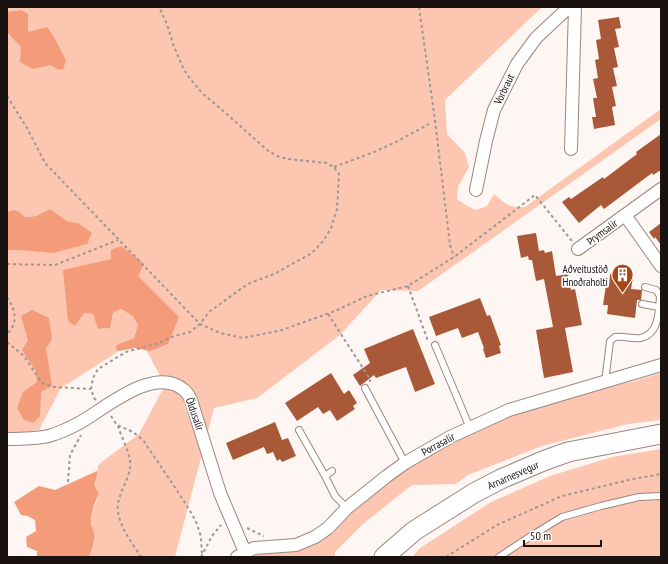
<svg xmlns="http://www.w3.org/2000/svg" width="668" height="564" font-family="'PT Sans Narrow',sans-serif">
<style>
.green{fill:#fcc6b1;fill-rule:evenodd}
.forest{fill:#f49c79}
.building{fill:#aa5938}
.lines{fill:none;stroke-linecap:round;stroke-linejoin:round}
.lane-casing{stroke:#9a8780;stroke-width:8}
.street-casing{stroke:#9a8780;stroke-width:14}
.primary-casing{stroke:#9a8780;stroke-width:21}
.path{stroke:#9e9694;stroke-width:2;stroke-dasharray:3 3;stroke-linecap:butt}
.lane{stroke:#fff;stroke-width:6}
.street{stroke:#fff;stroke-width:12}
.primary{stroke:#fff;stroke-width:19}
.labels{text-anchor:middle;stroke-width:3.5;stroke-linejoin:round;paint-order:stroke}
.street-label{font-size:11px;fill:#191210;stroke:#fff}
.poi-label{font-size:11px;fill:#191210;stroke:#fff;text-anchor:end}
</style>
<rect width="100%" height="100%" fill="#fef6f3"/>
<path class="green" d="M7 7H542L445 100 447 134 465 153 469 167 458 187 457 199 466 205 476 210 487 206 494 194C507 205 508 207 525 207L661 109V119L418 291 381 290 340 335 257 398 214 408 175 557H89L94 544 91 521 93 510 99 494 94 485 97 476V471L99 464 139 434 165 385 136 331 134 338 116 345V349L119 351 61 388 39 430 7 434V250H20L78 223 67 221 50 209 36 216 25 217C19 211 15 209 7 212ZM103 261 125 312 121 309 113 313 110 328 98 329 94 314 84 313 95 263Z
M661 373V420L628 424 542 446 468 475 456 484 412 485 363 524 335 552V557H250L262 553 293 552 307 548 318 541 367 498 410 466 441 447 514 413 588 391 631 382Z
M661 449V557H412L420 548 491 502 550 476 612 457Z"/>
<path class="forest" d="M21 10 28 14V32L47 27 54 37 66 60 63 70 57 69 51 65 33 69 20 62 21 47 7 32V12Z
M50 209 67 221 78 223 92 233 87 244 53 253 20 250H7V212C15 208 19 211 25 217L36 216Z
M121 246 144 264 138 276 179 317 168 344 150 351 135 348 119 351 116 349V345L134 338 138 325 133 316 121 309 113 313 110 328 98 329 93 314 84 313 75 326 68 321 63 270 111 259V250Z
M32 310 49 318 52 339 46 348 52 386 41 392 40 416 33 423 24 420 17 408 23 392 37 382 36 371 22 350 28 340 21 316Z
M97 471V476L94 485 99 494C95 501 91 512 91 521 90 525 93 528 94 533 95 542 92 549 89 557H37V551L27 547 26 537 36 531 35 520 28 516 21 515 14 502 39 486 55 490Z"/>
<path class="building" d="M619 17 621 28 615 29 619 47 614 48 618 67 613 68 617 86 612 87 616 106 612 107 615 125 594 129 592 117H596L593 98H597L593 79 598 78 595 60 599 59 596 40 601 39 598 20Z
M661 134V170L653 175 652 173 604 209 601 205 579 223 562 202 569 197 571 199 603 177 604 179 637 154 636 152Z
M661 223V245L655 237 654 239 649 232Z
M536 233 539 251 544 250 545 253 552 251 556 276 568 274 571 290 575 289 582 325 565 328 573 372 544 378 536 330 553 327 544 279 536 281 532 260H529L528 256 521 258 517 236Z
M610 274 633 277 631 289 642 290 641 300H637L635 318 607 314 608 305H603L606 285 609 286Z
M480 298 487 316 490 315 501 345 499 346 501 353 486 358 483 349 484 348 478 332 462 338 458 328 436 336 429 317Z
M413 329 435 384 415 392 406 367 376 378 374 375 360 386 353 375 370 363 364 349Z
M331 373 344 394 349 390 357 403 353 406 355 409 337 421 330 410 323 414 318 407 297 421 285 403Z
M275 422 282 440 288 438 296 456 282 462 280 459 277 461 273 452 267 454 264 447 233 460 226 443Z"/>
<g class="lines">
<defs>
<path id="lane" d="M642 304 659 307
M435 345 470 428
M605 382 610 341 615 337C624 336 632 339 640 338 659 335 659 311 660 296L656 290 645 287
M365 388 405 463
M299 430 325 476 335 496 347 508
M325 476 332 471
M499 557 531 536 562 517 601 506 639 497 661 496"/>
<path id="street" d="M571 149 575 7
M476 190 486 141 494 110 517 64 536 38 569 7
M625 215 661 266
M578 249 661 189
M7 439C23 438 40 440 55 434 66 430 76 425 86 419 110 404 156 366 184 390 187 392 189 396 191 400L220 493 245 552
M237 557 254 548 296 545 315 537 328 528 347 508 387 476 405 463 450 437 509 410 661 365"/>
<path id="primary" d="M384 557 414 531 474 493 501 479 543 461 568 452 661 434"/>
</defs>
<use href="#lane" class="lane-casing"/>
<use href="#street" class="street-casing"/>
<use href="#primary" class="primary-casing"/>
<path class="path" d="M419 7 435 120 450 245 454 257
M7 96 27 128 45 163 200 324 220 333 243 338 282 330 335 311 367 296 408 286 454 257 535 195 572 241
M334 167 374 152 398 141 429 124
M7 264 55 265 118 240
M408 286 428 341
M7 297C15 309 19 323 7 334
M328 314 370 379V382
M7 342 24 356 42 383 54 387 91 389
M96 400 94 398 91 389 93 378 98 369 126 352 159 343 174 336 190 332 200 324 209 312 242 288 250 283 274 274 312 253 324 240 331 228 337 209 339 174 334 167 326 163 288 159 277 156 267 150 221 109 203 94 191 80 184 70 173 44 167 24 159 7
M111 416 117 425 133 432 143 440 178 492 192 514 197 524 201 537 202 555
M118 426C121 437 132 456 130 467 129 478 122 488 119 499 113 519 131 541 141 557
M68 482 70 455 81 435
M247 528 264 536
M201 557 212 536 221 525
M446 557 497 525 562 496 633 479 661 474"/>
<use href="#lane" class="lane"/>
<use href="#street" class="street"/>
<use href="#primary" class="primary"/>
</g>
<defs>
<symbol id="building-pin" viewBox="-11 -11 22 30"><path d="M0 17L-7.5 6A9.5 9.5 0 1 1 7.5 6Z" fill="#aa4516" stroke="#fff"/><path d="M-4-6H4V6H1V3H-1V6H-4ZM-2.5-4.3h1.7v1.8h-1.7ZM.8-4.3h1.7v1.8H.8ZM-2.5-1h1.7V.8h-1.7ZM.8-1h1.7V.8H.8Z" fill="#fff"/></symbol>
</defs>
<g fill-rule="evenodd">
<use href="#building-pin" x="610" y="262" width="25" height="34"/>
</g>
<g class="labels">
<g class="street-label">
<text transform="translate(504 89) rotate(-64)" y="4">Vorbraut</text>
<text transform="translate(602 232) rotate(-36)" y="4">Þrymsalir</text>
<text transform="translate(195 414) rotate(70)" y="4">Öldusalir</text>
<text transform="translate(438 444) rotate(-28)" y="4">Þorrasalir</text>
<text transform="translate(513 475) rotate(-24)" y="4">Arnarnesvegur</text>
</g>
<g class="poi-label">
<text x="608" y="273">Aðveitustöð<tspan x="608" dy="13">Hnoðraholti</tspan></text>
</g>
</g>
<rect width="668" height="564" fill="none" stroke="#191210" stroke-width="16"/>
<path d="M524 540v6h77v-6" fill="none" stroke="#191210" stroke-width="2"/>
<text x="530" y="540" font-size="12" fill="#191210" stroke="#ffffff" stroke-width="3" paint-order="stroke">50 m</text>
</svg>
